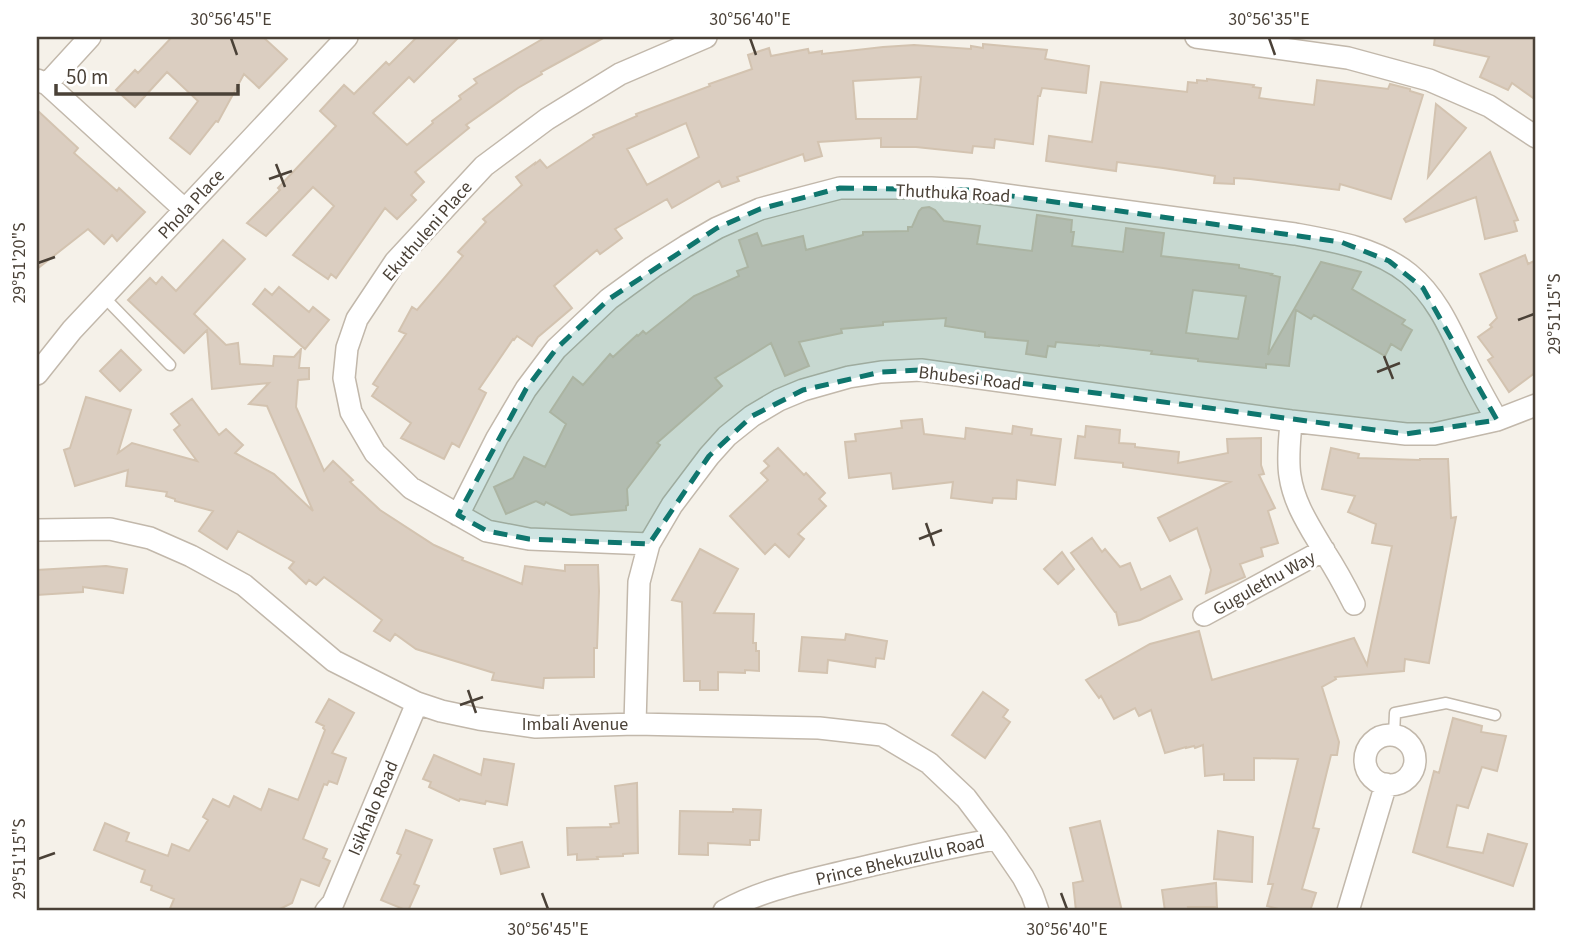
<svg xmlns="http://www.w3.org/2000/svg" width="1573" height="948" font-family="'Source Sans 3',sans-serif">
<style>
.building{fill:#dbcec1;stroke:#d3c3b0;stroke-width:2;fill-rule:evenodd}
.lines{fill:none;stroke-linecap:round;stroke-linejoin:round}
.lane-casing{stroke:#c2b8ab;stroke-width:13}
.street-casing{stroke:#c2b8ab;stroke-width:24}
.lane{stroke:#fff;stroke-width:10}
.street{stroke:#fff;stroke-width:21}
.marked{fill:#0f766e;fill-opacity:0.2;stroke:#0f766e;stroke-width:5;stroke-dasharray:14 9;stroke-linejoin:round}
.ticks{fill:none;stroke:#4a4137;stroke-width:2.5}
.labels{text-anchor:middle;stroke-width:6;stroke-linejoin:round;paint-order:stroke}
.street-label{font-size:18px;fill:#4a4137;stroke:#fff}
.neatline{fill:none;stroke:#4a4137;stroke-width:2.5}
.ticks-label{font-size:18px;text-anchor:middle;fill:#4a4137}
</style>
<rect width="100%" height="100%" fill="#f5f1e9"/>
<path class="building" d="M172 37H263L287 59 259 88 244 74 218 122 216 121 190 154 170 138 198 101 167 72 135 107 116 90 135 70 138 73Z
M417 37H459L414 82 409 77 373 113 407 145 433 123 432 121 461 99 459 96 477 83 474 79 546 37H605L541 72 542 74 518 88 466 125 469 128 415 172 424 182 411 195 416 200 397 219 385 208 336 278 331 274 328 279 293 255 334 206 313 187 266 236 247 223 280 190 278 188 336 126 320 111 344 85 354 94 386 62 389 65Z
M1435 37H1536V100L1512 83 1508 90 1480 77 1489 57 1434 45Z
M983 44 1047 50 1045 59 1089 66 1086 93 1042 88 1040 96H1038L1033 144 995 139 994 148 973 146 972 153 916 147H881V138L818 142 822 156 805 161 803 154 737 177 739 181 722 187 719 181 672 208 667 199 615 229 622 238 600 254 597 250 554 286 572 308 538 337 532 346 517 336 514 340 513 339 479 389 486 393 459 447 452 443 444 459 401 438 411 423 372 396 378 387 373 384 406 334 399 331 412 307 417 310 463 256 458 252 486 222 483 219 522 185 516 177 535 163V164L540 160 547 168 594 137 593 135 637 116 636 114 710 86 709 84 752 69 748 55 769 48 771 56 808 49 809 53 822 51V54L883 47 914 45 971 49V46L983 48ZM921 77 917 119H856L853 81ZM686 123 699 157 647 185 627 149Z
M1207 79 1254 85 1253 87 1261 88 1259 98 1314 105 1317 80 1388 89 1390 84 1410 89V91L1423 95 1391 199 1340 184 1339 190 1250 179 1234 178V184L1214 183 1215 176 1163 168 1117 162 1116 171 1046 161 1049 136 1092 142 1101 82 1187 92 1188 82 1197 83V80L1207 81Z
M1436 104 1466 128 1428 177Z
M37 110 78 148 74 153 117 191 119 188 145 212 117 241 112 235 104 244 88 229 37 269Z
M1490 152 1518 220 1514 221 1517 231 1485 239 1476 197 1406 222 1404 219Z
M929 207 935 210 944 221 980 226 977 244 1032 251 1037 215 1072 220 1071 232H1074L1072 246 1123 252 1126 228 1164 233 1161 256 1239 265V268L1272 274 1271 275 1280 277 1268 355 1321 262 1361 272 1352 289 1405 320 1402 324 1412 330 1401 350 1391 344 1385 356 1314 315 1311 319 1296 310 1289 366 1266 364V368L1198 361V359L1151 354 1152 351 1099 345V346L1056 342 1055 347 1048 346 1046 357 1026 354 1028 341 985 337V332L945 326 946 318 883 322V325L841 329 842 333 799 342 809 366 785 376 771 343 715 378 722 386 657 443 660 445 627 489 628 505 626 506V510L571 515 546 502 544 505 536 501 506 514 494 487 513 478 524 457 545 467 566 424 550 412 573 377 583 385 610 354 613 357 637 335 638 336 643 331 646 334 694 296 739 276 737 271 748 267 739 240 757 233 762 246 803 236 806 250 863 235V232L908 231V227H912L919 211 922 208ZM1193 290 1246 296 1238 339 1186 333Z
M223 240 245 259 194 314 226 345 238 343 240 364 273 366 274 356 294 357 301 349 299 368H309V379L298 380 296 407 324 471 333 461 353 480 350 482 380 510 434 545 463 558 462 560 522 584 525 566 565 571V565H598L599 591 597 648H594V677L544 678 543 688 492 680 494 673 416 649 395 634 390 641 374 631 382 620 324 577 316 585 309 580 306 584 289 568 294 562 238 531 227 549 199 531 213 511 175 501V499L166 496 167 492 126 486 128 470 75 486 64 450 70 448 86 397 131 410 118 453 132 443 197 461 174 430 180 425 171 414 192 399 219 435 226 429 243 445 235 453 274 474 313 511 267 406 249 404 269 383 212 389 207 330 184 353 128 300 150 278 156 284 162 277 176 291Z
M1525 255 1528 264 1536 260V372L1509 392 1488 360 1493 357 1478 337 1492 327 1490 325 1497 318 1480 274Z
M279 287 309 312 313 307 329 320 305 349 253 304 265 289 272 295Z
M121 350 141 370 120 391 100 371Z
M922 419 924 434 965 439 966 428 1012 434 1013 426 1032 429 1031 435 1061 439 1055 485 1017 480 1016 499 993 498 992 503 951 498 953 482 893 489 891 473 849 478 845 442 856 441 855 434 902 428 901 421Z
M1086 426 1120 430 1119 443 1135 444V447L1179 452 1178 463 1228 453 1227 439 1261 438V465L1264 474 1259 475 1275 508 1268 511 1278 543 1261 548 1263 556 1240 564 1245 577 1206 593 1211 570 1197 528 1170 541 1158 518 1230 482 1123 467V463L1075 458 1078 436 1085 437Z
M778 448 804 475 806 473 825 493 819 499 826 506 798 534 804 539 789 557 775 544 765 554 730 516 768 480 761 473 769 466 764 461Z
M1331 448 1359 454 1358 458 1420 460V459H1448L1451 518 1456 517 1429 663 1405 659 1404 671 1335 677 1336 679 1322 687 1339 742 1337 755H1331L1313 828 1319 829 1302 889 1316 893 1310 911H1286L1267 906 1273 884H1268L1298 759 1254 758V780H1224V774L1205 776 1203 745 1195 748 1194 746 1186 748V747L1165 753 1151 710 1139 716 1135 708 1114 719 1101 696 1099 698 1086 680 1150 644 1199 631 1212 680 1354 638 1367 665 1392 546 1372 543 1376 524 1348 512 1355 496 1322 489Z
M1092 538 1102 552 1105 549 1120 567 1130 563 1141 590 1170 576 1182 599 1140 620 1119 625 1116 612H1115L1071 553Z
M700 549 738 569 714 613 754 614 753 643H756V651H759V671L745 670V673L718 672V690H700V681H684L682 602 672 600Z
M1062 552 1074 569 1058 584 1044 569Z
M106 566 127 569 123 593 83 587V592L37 595V570Z
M846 634 887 641 884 659 876 658 875 667 828 660 827 673 799 671 802 637 845 640Z
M983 692 1008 710 1003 717 1010 722 985 758 952 735Z
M329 699 354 713 332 753 346 758 337 784 329 781 327 785 324 784 303 839 327 849 323 858 330 861 319 886 301 879 292 903 276 911H169L174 899 151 890 152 886 141 882 145 870 94 850 105 823 129 833 126 841 168 856 172 844 189 851 208 820 203 817 213 799 229 807 234 796 261 810 269 789 298 800 325 730 323 728 324 726 316 722Z
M1453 718 1482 726 1481 732 1506 736 1497 771 1482 767 1468 808 1457 805 1447 847 1483 853 1488 834 1527 844 1513 886 1413 852 1434 771 1439 773Z
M434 755 481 775 484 759 514 764 507 805 486 801 485 804 460 799 459 801 429 787 431 782 423 779Z
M637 783 638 853 623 854V856L597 857 598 859 577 860V854L568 855 567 828 611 827 610 824 619 823 615 786Z
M733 809 761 810 759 840H750V845L708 843V855L679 854 680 811 733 812Z
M1100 821 1122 911H1076L1073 883 1083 881 1070 828Z
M406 830 432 840 414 884 419 886 408 911 381 900 401 855 397 853Z
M1218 831 1253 837 1252 882 1214 879Z
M522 842 529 867 501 874 494 849Z
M1216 883 1217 907H1188L1189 911H1165L1162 890Z"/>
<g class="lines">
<defs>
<path id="lane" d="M104 297 170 365
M1394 735 1395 713 1446 703 1495 715"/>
<path id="street" d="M1196 37 1348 58 1429 80 1489 106 1536 137
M37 80 47 84 185 210
M47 84 90 37
M37 374 72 330 347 37
M1291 421C1290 439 1287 458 1290 476 1294 504 1310 527 1324 551 1335 568 1345 586 1354 604
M458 515 497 438 526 389 556 349 609 299 653 267 686 246 717 228 760 209 840 188H931L969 190 1295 234C1334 241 1377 248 1409 274 1442 301 1455 342 1474 378 1481 392 1489 406 1497 420
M37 530 110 529 150 538 191 556 244 585 334 661 417 703 441 711 479 719 536 727 635 724 819 728 882 735 929 763 966 798 997 839 1023 877 1032 894 1038 911
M649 544 529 539 487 531 411 488 375 453 351 412 344 378 347 348 357 319 395 262 484 166 547 119 620 74 706 37
M1204 615 1324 550
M635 724 639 582 649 544 672 505 709 456 727 436 752 416 779 400 803 390 849 377 881 372 921 370 1291 421 1406 434H1434L1497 420 1536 405
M1365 760a25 25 0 1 1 50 0a25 25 0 1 1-50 0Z
M326 911 333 903 417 703
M724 911C763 889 807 881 851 870 899 859 948 847 997 839
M1348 911 1386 784"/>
</defs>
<use href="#lane" class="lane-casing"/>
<use href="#street" class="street-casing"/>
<use href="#lane" class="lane"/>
<use href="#street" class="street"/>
</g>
<path class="marked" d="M840 188 969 190 1341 242 1389 261 1423 288 1497 420 1406 434 921 370 881 372 803 390 752 416 709 456 649 544 529 539 487 531 458 515 526 389 556 349 609 299 717 228 760 209Z"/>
<path class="ticks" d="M231 38 237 55M750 38 756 55M1269 38 1275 55M276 164 285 187M269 179 292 171M38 263 55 257M1518 320 1534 314M1384 356 1393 379M1377 372 1400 363M926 523 934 546M919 539 942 530M468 690 476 713M460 705 483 697M38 859 55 853M542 893 548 909M1061 893 1067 909"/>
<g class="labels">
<g class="street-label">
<text transform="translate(953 193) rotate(3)" y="6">Thuthuka Road</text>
<text transform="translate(191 204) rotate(-47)" y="6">Phola Place</text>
<text transform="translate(427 231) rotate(-49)" y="6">Ekuthuleni Place</text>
<text transform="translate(970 378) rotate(7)" y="6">Bhubesi Road</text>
<text transform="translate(1264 583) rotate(-29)" y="6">Gugulethu Way</text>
<text x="575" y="730">Imbali Avenue</text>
<text transform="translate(373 808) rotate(-67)" y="6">Isikhalo Road</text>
<text transform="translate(900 860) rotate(-13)" y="6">Prince Bhekuzulu Road</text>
</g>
</g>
<rect width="1573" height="948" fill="none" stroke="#ffffff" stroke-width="77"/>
<path d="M56 84v10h182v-10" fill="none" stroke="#4a4137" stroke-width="3.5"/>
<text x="66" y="84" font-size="21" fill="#4a4137" stroke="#ffffff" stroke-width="5" paint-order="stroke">50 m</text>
<rect x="38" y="38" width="1496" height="871" class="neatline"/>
<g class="ticks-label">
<text x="231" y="25">30°56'45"E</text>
<text x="750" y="25">30°56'40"E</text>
<text x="1269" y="25">30°56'35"E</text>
<text transform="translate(19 263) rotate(-90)" y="6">29°51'20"S</text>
<text transform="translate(1554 314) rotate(-90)" y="6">29°51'15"S</text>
<text transform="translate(19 859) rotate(-90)" y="6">29°51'15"S</text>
<text x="548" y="935">30°56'45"E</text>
<text x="1067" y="935">30°56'40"E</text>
</g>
</svg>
